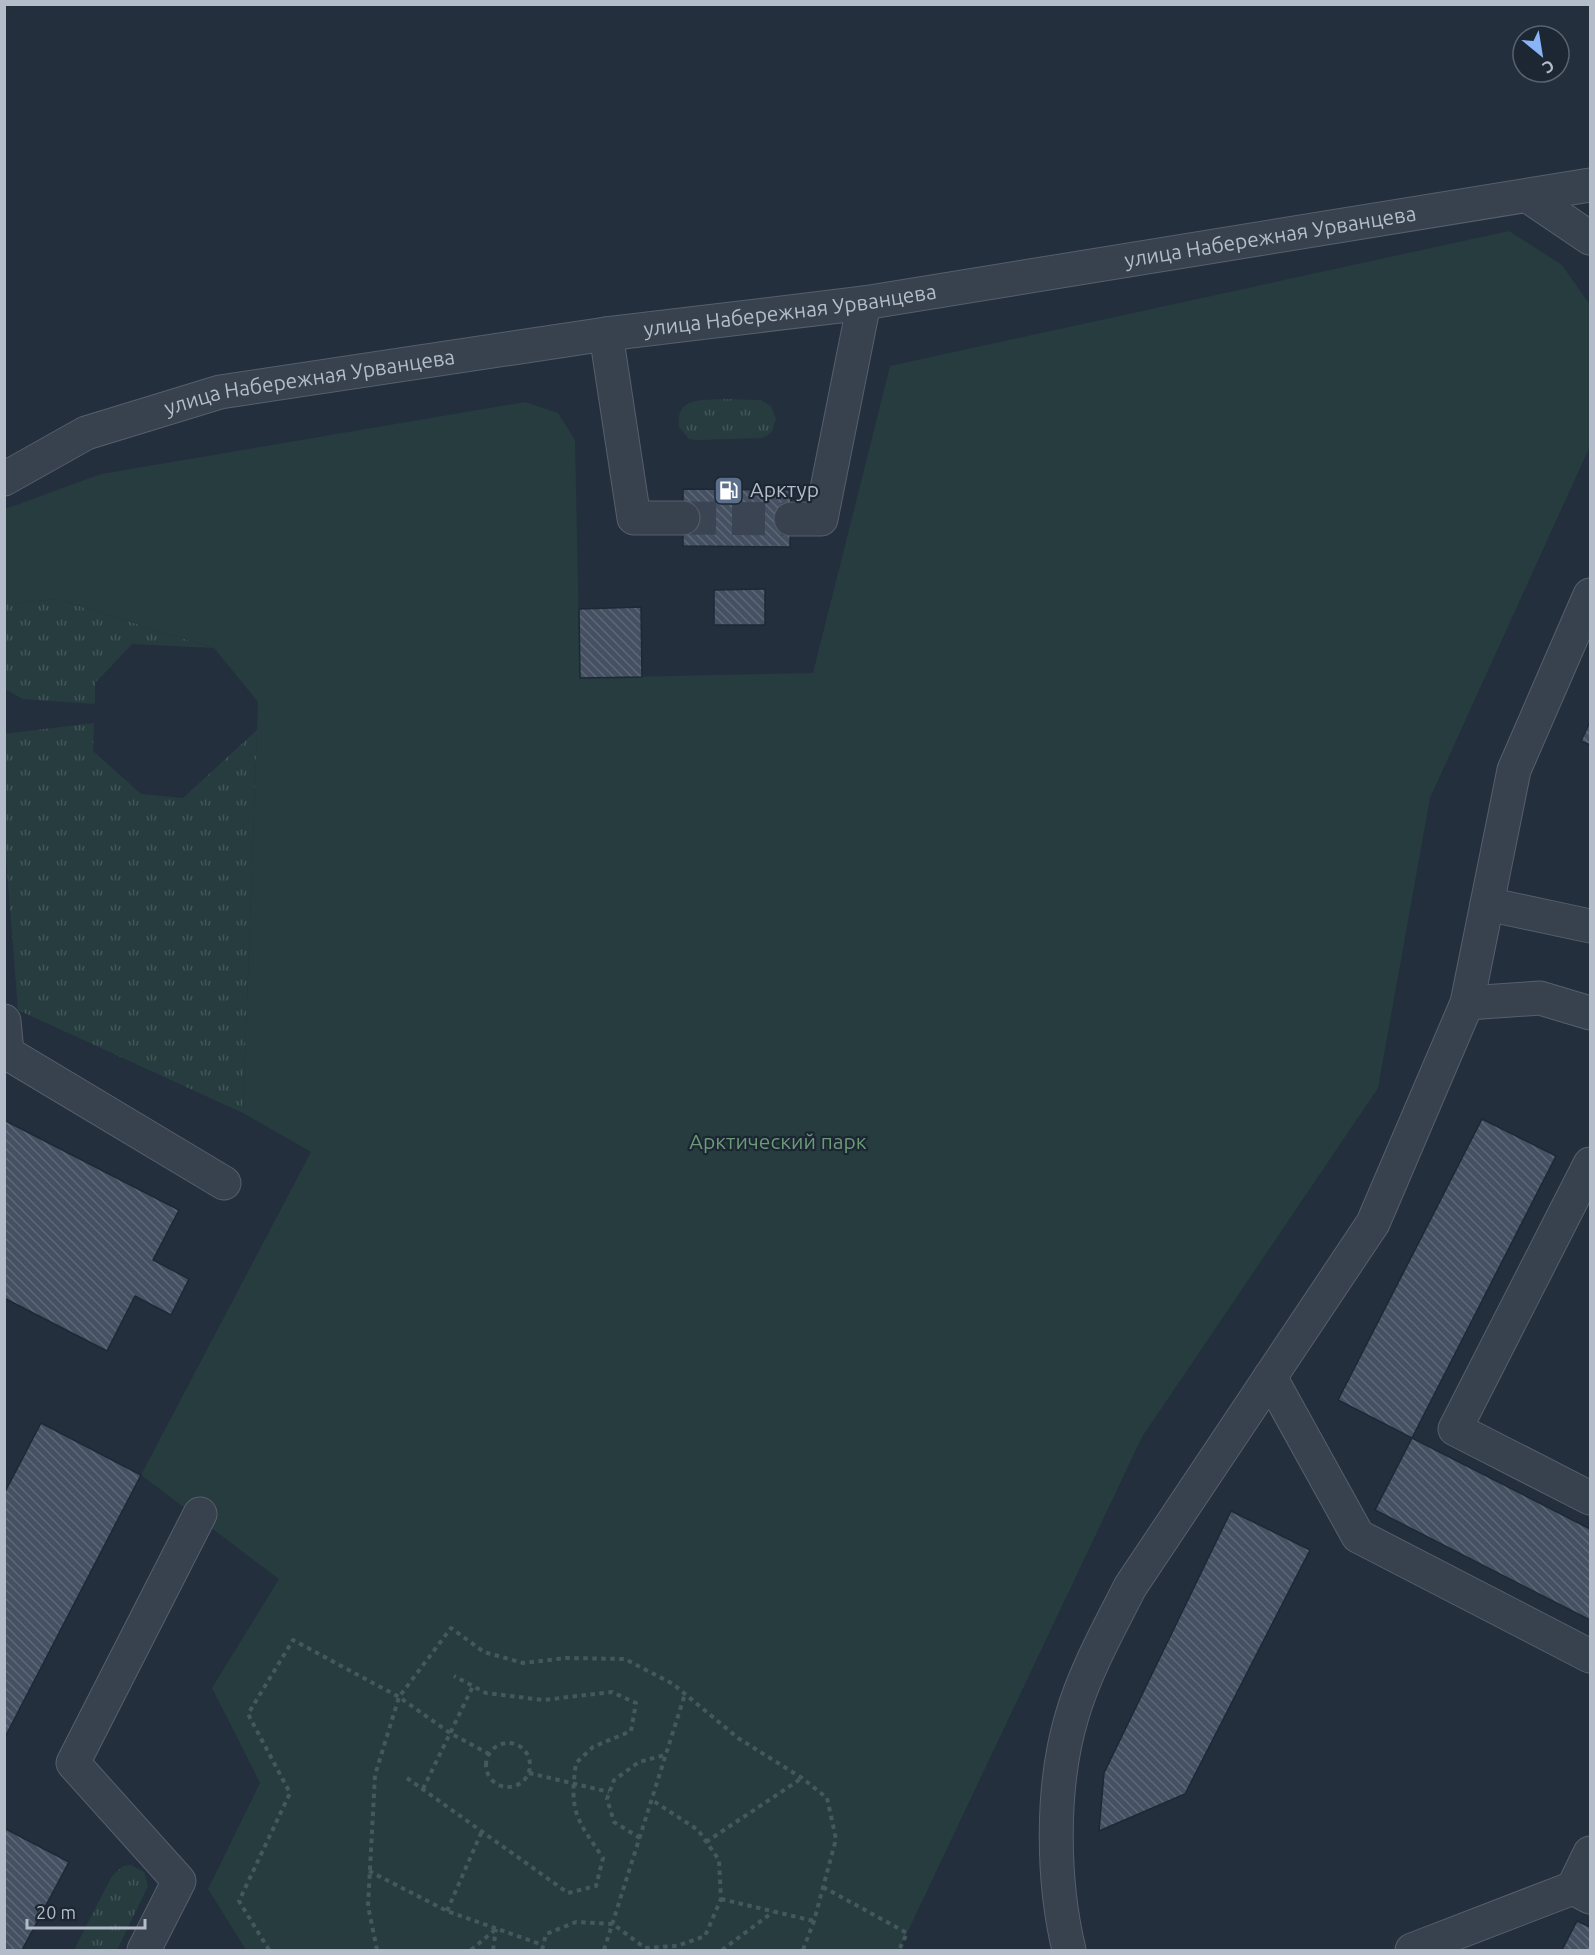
<svg xmlns="http://www.w3.org/2000/svg" width="1595" height="1955" font-family="Ubuntu,sans-serif">
<style>
.grass{fill:url(#grass-tufts)}
.green{fill:#263c3f}
.building{fill:url(#building-back-hatch);stroke:#1f2835;stroke-width:1.5}
.lines{fill:none;stroke-linecap:round;stroke-linejoin:round}
.minor-tunnel{stroke:#3a4453;stroke-width:33;stroke-dasharray:33 16;stroke-linecap:butt}
.minor-casing{stroke:#565f6c;stroke-width:35}
.path{stroke:#44595c;stroke-width:4;stroke-dasharray:4.5 4.5;stroke-linecap:butt}
.minor{stroke:#38414e;stroke-width:33}
.labels{text-anchor:middle;stroke-width:4.5;stroke-linejoin:round;paint-order:stroke}
.street-label{font-size:21px;fill:#b4bcc9;stroke:#1d2633}
.poi-label{font-size:21px;fill:#b4bcc9;stroke:#1d2633;text-anchor:start}
.park-label{font-size:21px;fill:#6b9a76;stroke:#1d2633}
</style>
<defs>
<pattern id="grass-tufts" width="24" height="20" patternUnits="userSpaceOnUse" patternTransform="scale(1.5)"><rect width="24" height="20" fill="#263c3f"/><path d="M3 7l-1-3M5 7V3M7 7l1-3M15 17l-1-3M17 17v-4M19 17l1-3" fill="none" stroke="#435659"/></pattern>
<pattern id="building-back-hatch" width="6" height="6" patternUnits="userSpaceOnUse" patternTransform="scale(1.5)"><rect width="6" height="6" fill="#455162"/><path d="M-1 5l2 2M0 0l6 6M5-1l2 2" fill="none" stroke="#5d6877"/></pattern>
</defs>
<rect width="100%" height="100%" fill="#242f3e"/>
<path class="grass" d="M760 400 771 406 776 419 772 431 767 436 761 438 696 440 689 439 679 427C678 417 679 408 689 403 701 397 745 400 760 400Z
M57 599 214 648 132 644 95 683V704L23 699 5 689 4 604Z
M94 723 93 751 141 794 183 798 257 730 243 1113 18 1010 5 843 4 734Z
M131 1865 144 1872 148 1886 117 1950H74L112 1876 123 1866Z"/>
<path class="green" d="M1509 231 1562 265 1590 305V446L1430 798 1378 1088 1142 1437 899 1950H246L208 1889 260 1783 212 1688 279 1579 141 1475 311 1152 243 1113 258 702 214 648 57 599 5 604V509L101 474 525 402 558 413 575 440 580 678 813 673 890 366Z"/>
<path class="building" d="M683 489 791 490 790 547 683 546Z
M765 589V625H714V590Z
M641 607 642 677 580 678 579 609Z
M1590 722V745L1581 741Z
M1482 1119 1556 1156 1412 1438 1338 1400Z
M4 1120 179 1210 153 1260 189 1279 171 1315 135 1296 107 1351 4 1298Z
M41 1423 141 1475 4 1739V1494Z
M1412 1438 1590 1529V1620L1375 1510Z
M1231 1511 1310 1550 1185 1794 1099 1831 1104 1773Z
M4 1828 69 1862 22 1950H4Z
M1577 1921 1590 1927V1950H1562Z"/>
<g class="lines">
<path class="minor-tunnel" d="M683 518 791 519"/>
<defs>
<g id="minor">
<path d="M1528 196 1590 238"/>
<path d="M606 334 634 518H683"/>
<path id="s1" d="M4 479 86 433 220 392 606 334 864 303 1590 185"/>
<path d="M791 519H821L864 303"/>
<path d="M1487 904 1590 926"/>
<path d="M1467 1003 1540 998 1590 1013"/>
<path d="M4 1021 7 1053 224 1183"/>
<path d="M1590 1164 1455 1429 1590 1498"/>
<path d="M1270 1377 1358 1536 1590 1656"/>
<path d="M1573 1888 1590 1853"/>
<path d="M144 1950 179 1881 73 1763 200 1514"/>
<path d="M1069 1950C1052 1879 1051 1786 1072 1716 1085 1671 1109 1629 1130 1587L1373 1223 1467 1003 1514 770 1590 595"/>
<path d="M1412 1950 1573 1888 1590 1897"/>
</g>
</defs>
<use href="#minor" class="minor-casing"/>
<path class="path" d="M486 1765a22 22 0 1 1 44 0a22 22 0 1 1-44 0Z
M529 1773 609 1792
M407 1778 568 1893 596 1886 603 1858C576 1818 569 1812 576 1763L593 1747 631 1731 636 1703 612 1692 543 1700 486 1693 454 1676
M423 1789 473 1686
M640 1838 614 1822 607 1799 614 1780 639 1762 665 1755
M706 1842 802 1778
M369 1871 447 1911 543 1945
M823 1887 907 1933 899 1950
M721 1899 814 1921
M447 1911 482 1831
M269 1950 239 1901 290 1793 248 1714 293 1640 399 1697 450 1733 489 1754
M377 1950 368 1906 375 1775 399 1697 451 1628 484 1652 523 1663 566 1658 625 1659 673 1684 738 1738 802 1778 827 1798 836 1839 814 1921 803 1950
M471 1950 496 1929
M493 1950 496 1929
M542 1950 546 1934 576 1922 613 1924 645 1948 677 1946 705 1936 721 1899 719 1860 698 1830 652 1800
M604 1950 685 1694
M722 1950 773 1912"/>
<use href="#minor" class="minor"/>
</g>
<defs>
<symbol id="fuel-square" viewBox="-11 -11 22 22"><rect x="-9" y="-9" width="18" height="18" rx="4" fill="#5c6f8a" stroke="#1d2633"/><path d="M-5.5-6h7V0h2V4h1.3V-2.5L3-4.5l.8-.8L6-3V5H2.5V1h-1V6h-7ZM-4.2-4.7v3.2H.2V-4.7Z" fill="#fff"/></symbol>
</defs>
<g fill-rule="evenodd">
<use href="#fuel-square" x="712" y="474" width="33" height="33"/>
</g>
<g class="labels">
<g class="street-label">
<text dy="7" stroke="none"><textPath href="#s1" startOffset="1296">улица Набережная Урванцева</textPath></text>
<text dy="7" stroke="none"><textPath href="#s1" startOffset="810">улица Набережная Урванцева</textPath></text>
<text dy="7" stroke="none"><textPath href="#s1" startOffset="324">улица Набережная Урванцева</textPath></text>
</g>
<g class="poi-label">
<text x="750" y="497">Арктур</text>
</g>
<g class="park-label">
<text x="778" y="1149">Арктический парк</text>
</g>
</g>
<rect width="1595" height="1955" fill="none" stroke="#b4bcc9" stroke-width="12"/>
<g transform="translate(1541 54) rotate(150)"><circle r="28" fill="#1d2633" stroke="#59626f" stroke-width="1.5"/>
<path d="M0-4.5L10 22L0 15L-10 22Z" fill="#8ab4f8"/>
<text y="-9" font-size="16" font-weight="bold" text-anchor="middle" fill="#b4bcc9">С</text>
</g>
<path d="M27 1919v9h118v-9" fill="none" stroke="#b4bcc9" stroke-width="3"/>
<text x="36" y="1919" font-size="18" fill="#b4bcc9" stroke="#1d2633" stroke-width="4.5" paint-order="stroke">20 m</text>
</svg>
